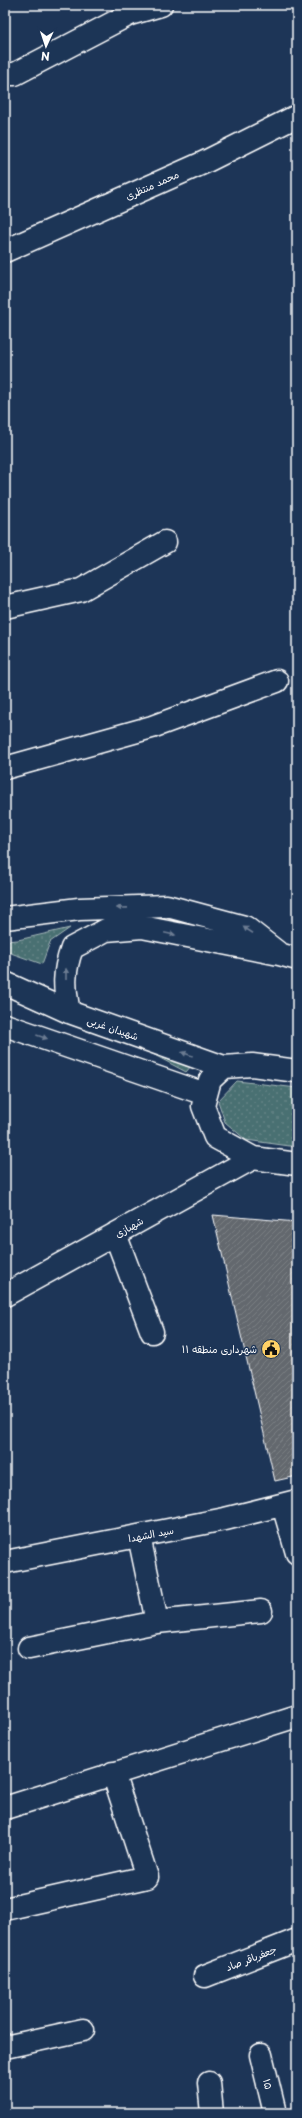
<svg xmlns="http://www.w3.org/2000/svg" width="302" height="2118" font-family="'Playpen Sans','Playpen Sans Arabic',sans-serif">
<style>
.grass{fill:url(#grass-dots);stroke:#a4b7b8}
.building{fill:url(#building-hatch);stroke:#fff}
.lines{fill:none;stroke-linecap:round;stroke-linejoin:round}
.street-casing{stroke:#fff;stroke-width:25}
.secondary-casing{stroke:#fff;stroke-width:25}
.street{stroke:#1d3557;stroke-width:22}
.secondary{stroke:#1d3557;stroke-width:22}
.oneway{fill:#6c7c92}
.labels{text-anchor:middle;stroke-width:3;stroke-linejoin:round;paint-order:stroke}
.street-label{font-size:10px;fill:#fff;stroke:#1d3557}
.poi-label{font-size:10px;fill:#fff;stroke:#1d3557;text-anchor:end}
</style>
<defs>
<pattern id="grass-dots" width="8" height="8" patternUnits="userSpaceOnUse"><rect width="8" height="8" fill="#4a6f72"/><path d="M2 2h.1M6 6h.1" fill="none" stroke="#658587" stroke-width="1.8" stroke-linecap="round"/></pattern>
<pattern id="building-hatch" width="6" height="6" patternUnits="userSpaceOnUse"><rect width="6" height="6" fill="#63686e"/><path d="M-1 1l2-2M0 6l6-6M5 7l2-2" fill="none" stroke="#7a7f84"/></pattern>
</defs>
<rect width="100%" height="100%" fill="#1d3557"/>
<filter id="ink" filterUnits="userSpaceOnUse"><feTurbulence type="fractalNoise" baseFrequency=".025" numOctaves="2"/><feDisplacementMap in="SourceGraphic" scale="8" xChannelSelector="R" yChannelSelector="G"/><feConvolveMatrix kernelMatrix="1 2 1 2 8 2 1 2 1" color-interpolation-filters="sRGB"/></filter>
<g filter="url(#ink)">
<path class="grass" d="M70 928 50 942 42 964 5 951V941L18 940Z
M136 1045 192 1065 186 1072Z
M237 1081 297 1088V1147L246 1140 225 1122 218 1101Z"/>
<path class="building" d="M213 1215 297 1222V1476L275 1481Z"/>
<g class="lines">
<defs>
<path id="street" d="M5 74H15L130 14 161 5
M5 251 205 162 297 116
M5 607 81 590 165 542
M5 768 152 727 277 681
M115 1234 152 1332
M5 1295 253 1158
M283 1505 297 1553
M139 1536 157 1622
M5 1562 225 1519 297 1501
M29 1648 157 1622 261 1611
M5 1808 297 1716
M5 1909 147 1877 113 1773
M205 1976 297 1940
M5 2047 83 2030
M261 2055 275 2113
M209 2083 212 2113"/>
<path id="secondary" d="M5 918 79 909 167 906 245 927 277 952
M5 983 69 1012 224 1067
M69 1012C64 987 63 973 72 948L106 930 142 927 279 954 297 959
M5 1025 205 1094
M297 1071 252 1065 224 1067 210 1080 203 1106 215 1137 253 1158 297 1164"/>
</defs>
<use href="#street" class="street-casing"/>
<use href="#secondary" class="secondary-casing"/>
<use href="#street" class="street"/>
<use href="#secondary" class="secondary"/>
</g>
<defs><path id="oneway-solid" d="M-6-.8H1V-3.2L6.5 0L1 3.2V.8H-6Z"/></defs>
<g class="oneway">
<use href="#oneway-solid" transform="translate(122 908) rotate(179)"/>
<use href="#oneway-solid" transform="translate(248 930) rotate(-147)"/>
<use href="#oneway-solid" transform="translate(170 934) rotate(12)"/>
<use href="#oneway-solid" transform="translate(66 974) rotate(-90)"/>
<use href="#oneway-solid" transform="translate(42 1037) rotate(19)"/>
<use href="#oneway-solid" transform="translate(187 1054) rotate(-161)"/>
</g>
</g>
<defs>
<symbol id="civic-disc" viewBox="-11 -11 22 22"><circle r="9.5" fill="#ffd166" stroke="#1d3557"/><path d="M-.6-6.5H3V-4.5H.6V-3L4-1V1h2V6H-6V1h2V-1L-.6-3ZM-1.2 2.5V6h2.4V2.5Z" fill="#111"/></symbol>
</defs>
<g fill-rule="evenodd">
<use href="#civic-disc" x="260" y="1338" width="22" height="22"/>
</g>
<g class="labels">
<g class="street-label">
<text transform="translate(152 185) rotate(-24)" y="4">محمد منتظری</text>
<text transform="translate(113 1028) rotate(19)" y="4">شهیدان غربی</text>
<text transform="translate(129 1227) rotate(-29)" y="4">شهبازی</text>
<text transform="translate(151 1534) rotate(-11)" y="4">سید الشهدا</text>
<text transform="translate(251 1958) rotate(-21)" y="4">جعفرباقر صاد</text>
<text transform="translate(268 2084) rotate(77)" y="4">۱۵</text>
</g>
<g class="poi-label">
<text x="257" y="1353">شهرداری منطقه ۱۱</text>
</g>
</g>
<rect width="302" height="2118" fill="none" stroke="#1d3557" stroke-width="20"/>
<rect x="10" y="10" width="282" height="2098" fill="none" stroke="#fff" stroke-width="1.5" filter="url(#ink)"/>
<g transform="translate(46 46) rotate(183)" stroke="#1d3557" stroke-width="3" paint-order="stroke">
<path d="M0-3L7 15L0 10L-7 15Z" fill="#ffffff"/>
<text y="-6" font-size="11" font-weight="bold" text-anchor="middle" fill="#ffffff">N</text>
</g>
</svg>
